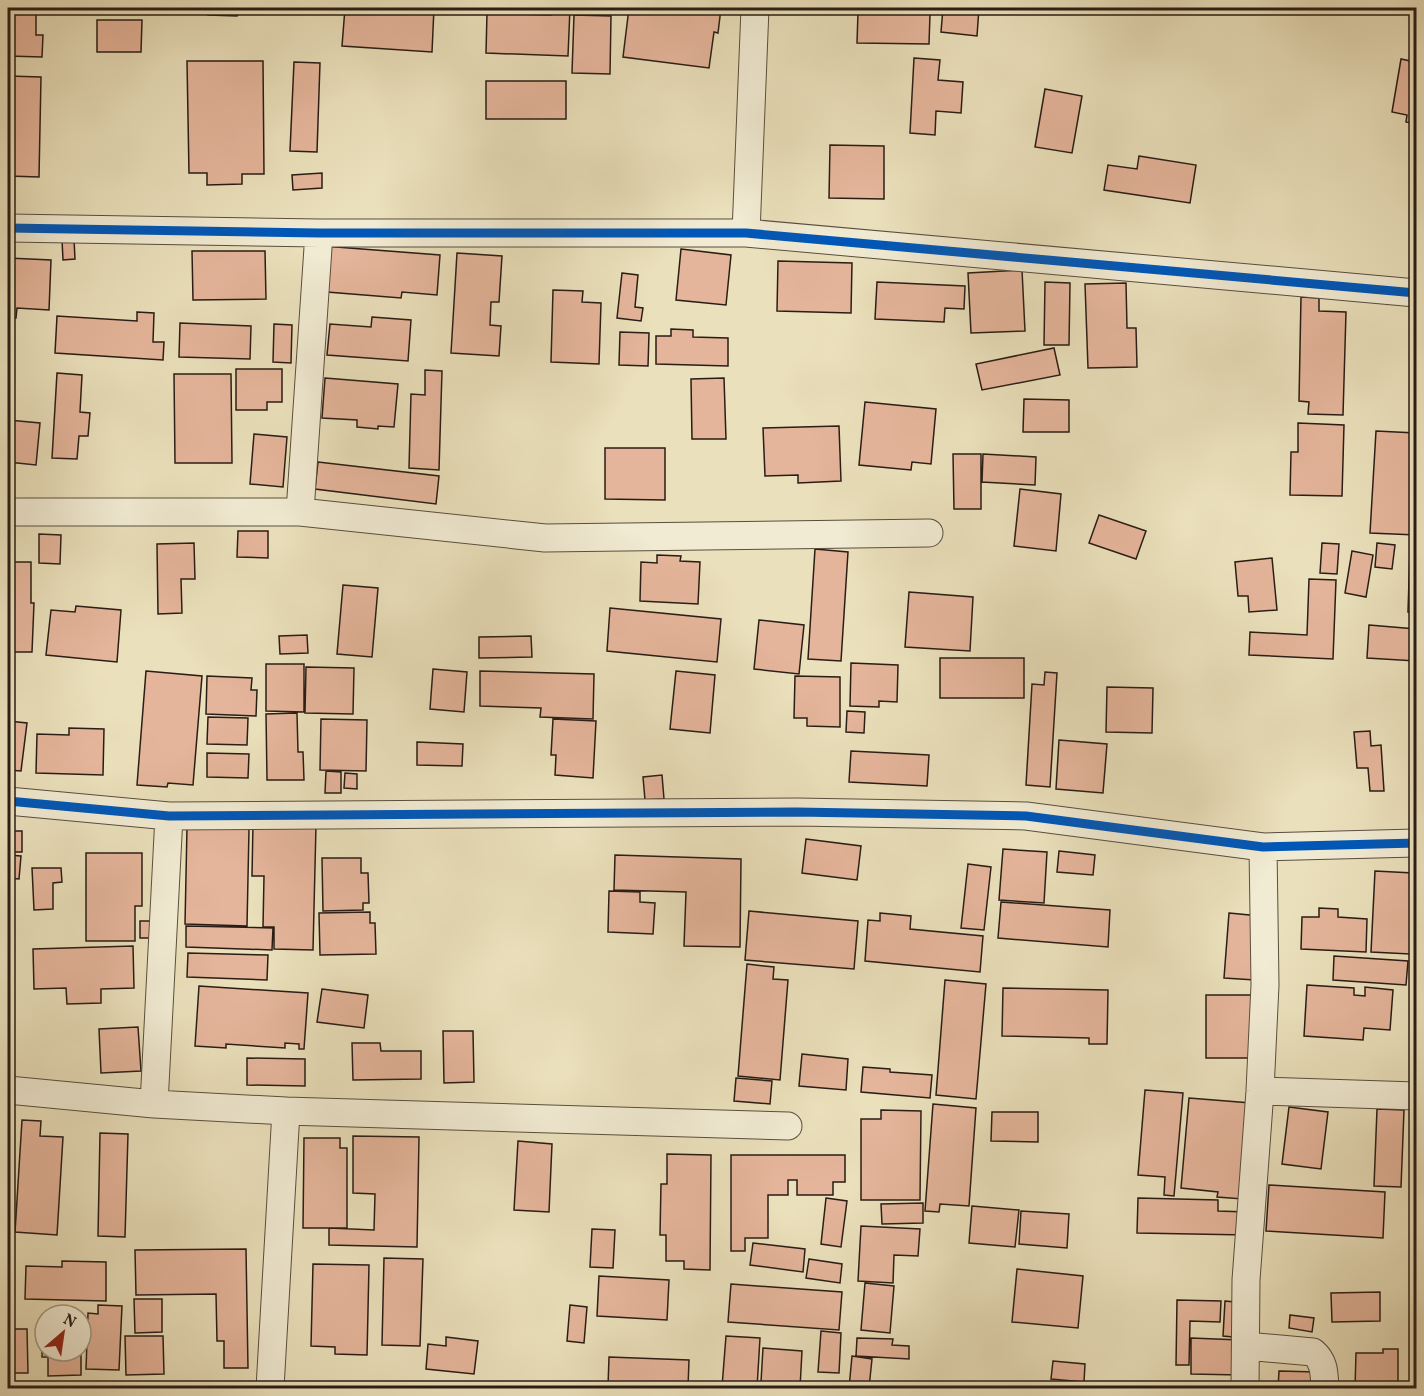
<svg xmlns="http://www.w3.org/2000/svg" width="1424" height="1396" font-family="Vollkorn,serif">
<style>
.building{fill:#e5b59b;stroke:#291d15;stroke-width:1.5}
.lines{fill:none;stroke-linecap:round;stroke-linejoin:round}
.minor-casing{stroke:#594e3e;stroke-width:29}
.minor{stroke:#f1ebd3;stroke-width:27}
.cycleway-casing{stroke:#f1ebd3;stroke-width:13}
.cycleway{stroke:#0057b8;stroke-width:9}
</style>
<rect width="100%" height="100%" fill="#eae0bb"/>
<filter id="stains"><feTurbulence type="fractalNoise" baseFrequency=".00333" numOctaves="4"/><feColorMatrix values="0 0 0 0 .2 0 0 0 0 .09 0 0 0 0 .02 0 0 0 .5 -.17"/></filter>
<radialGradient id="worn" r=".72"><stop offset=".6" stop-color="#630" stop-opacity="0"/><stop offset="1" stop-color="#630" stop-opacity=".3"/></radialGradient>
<path class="building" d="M8 8H36V35H43L42 57 8 56Z
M96 8H142V10L96 13Z
M157 8H203L202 14 157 13Z
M208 8H238L237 16 208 15Z
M345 8H434L432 52 342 46Z
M551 8H570L568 56 486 53 487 13 551 15Z
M629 8H721L718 33 714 32 709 68 623 57Z
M943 8H979L977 36 941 32Z
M858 12 930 14 929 44 857 43Z
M574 15 611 16 610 74 572 73Z
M97 20H142L141 52H97Z
M1416 55V124L1406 122 1407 115 1392 112 1401 59 1415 62Z
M914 58 940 60 938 80 963 82 961 113 936 111 935 135 910 133Z
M187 61H263L264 174H242V184L207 185V173H189Z
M294 62 320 63 317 152 290 151Z
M8 76 41 77 39 177 8 176Z
M486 81H566V119H486Z
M1045 89 1082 96 1072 153 1035 147Z
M830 145 884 146V199L829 198Z
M1139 156 1196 165 1190 203 1104 190 1108 165 1137 169Z
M322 173V188L293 190 292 175Z
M74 239 75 259 63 260 62 240Z
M323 246 440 255 437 295 402 292 401 298 327 292Z
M681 249 731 255 726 305 676 300Z
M192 251H265L266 299 193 300Z
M457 253 502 256 499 302H491L490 325 501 326 499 356 451 353Z
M8 258 51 260 49 310 17 308 16 318H8Z
M778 261 852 263 851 313 777 311Z
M1022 270 1025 331 971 333 968 273Z
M622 273 638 275 635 307 643 308 641 321 617 318Z
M877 282 965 286 964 309 945 308 944 322 875 319Z
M1045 282 1070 283 1069 345H1044Z
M1126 283 1127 328H1136L1137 367 1088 368 1085 284Z
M553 290 583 291 582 302 601 303 599 364 551 362Z
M1301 297 1319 298V311L1346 312 1343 415 1308 414 1309 402 1299 401Z
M137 312 154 313 153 342H164L163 360 55 353 57 316 137 321Z
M372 317 411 320 408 361 327 355 330 324 371 327Z
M180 323 251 326 250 359 179 357Z
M274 324 292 325 291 363 273 362Z
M671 329 693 330V337L728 338V366L656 364V336H671Z
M620 332 649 333 648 366 619 365Z
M1054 348 1060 375 982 390 976 364Z
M1414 349H1416V416H1413Z
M236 369H282V402H267V410H236Z
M425 370 442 371 439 470 409 468 411 394 425 395Z
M57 373 82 375 80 412 90 413 88 436H79L77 459 52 458Z
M174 374H231L232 463H175Z
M325 378 398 384 394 427 378 426V429L357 427V420L322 418Z
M724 378 726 439H692L691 379Z
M1024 399 1069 400V432H1023Z
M865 402 936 409 931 464 912 462 911 470 859 465Z
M8 420 40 423 36 465 8 462Z
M1298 423 1344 425 1342 496 1290 495 1291 452H1298Z
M839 426 841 481 798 483V475L765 476 763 428Z
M1376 431 1416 433V535L1370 533Z
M254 434 287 437 283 487 250 484Z
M605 448H665V500L605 499Z
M953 454H981V509H954Z
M983 454 1036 457 1035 485 982 482Z
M318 462 439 476 436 504 315 489Z
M1020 489 1061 494 1056 551 1014 546Z
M1099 515 1146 531 1136 559 1089 543Z
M238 531H268V558L237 557Z
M39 534 61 535 60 564 39 563Z
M194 543 195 579H181L182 613 158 614 157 544Z
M1322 543 1339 544 1337 574 1320 573Z
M1377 543 1395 545 1392 569 1375 567Z
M815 549 848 552 841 661 808 659Z
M1410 549H1416V612H1408Z
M1352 551 1373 555 1366 597 1345 593Z
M657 555 681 556 680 561 700 562 698 604 640 601 641 562 657 563Z
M8 558H12V562H31V603H34L32 652H8Z
M1272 558 1277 610 1249 612 1248 596H1238L1235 562Z
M1309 579 1336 580 1333 659 1249 655 1250 632 1307 635Z
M343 585 378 588 372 657 337 654Z
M909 592 973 597 970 651 905 647Z
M76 606 121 610 117 662 46 655 51 610 75 612Z
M610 608 721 619 717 662 607 651Z
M759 620 804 625 799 674 754 669Z
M1369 625 1416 629V661L1367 658Z
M307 635 308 653 280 654 279 636Z
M531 636 532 657 479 658V637Z
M940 658H1024V698H940Z
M851 663 898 665 897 702 879 701V707L850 706Z
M266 664H304V712L266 711Z
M306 667 354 668 353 714 305 713Z
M433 669 467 672 464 712 430 709Z
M146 671 202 676 193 785 168 783 167 787 137 785Z
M480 671 594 674 593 719 540 717 541 708 480 706Z
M676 671 715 675 710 733 670 729Z
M1045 672 1057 673 1050 787 1026 785 1032 684 1044 685Z
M207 676 252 678 251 690H257L256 716 206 714Z
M795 676 840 677V727L807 726V718H794Z
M1107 687 1153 688 1152 733 1106 732Z
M847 711 865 712 864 733 846 732Z
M297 713 298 752H303L304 780H267L266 714Z
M208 717 248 718 247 745 207 744Z
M321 719 367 720 366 771 320 770Z
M553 719 596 721 593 778 555 775 556 755H551Z
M8 721 27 723 21 771 8 770Z
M69 728 104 729 103 775 36 773 37 734 69 735Z
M1370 731 1371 746 1381 745 1384 791H1370L1368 768H1357L1354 732Z
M1059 740 1107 744 1103 793 1056 789Z
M417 742 463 744 462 766 417 765Z
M851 751 929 755 927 786 849 782Z
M207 753 249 754 248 778 207 777Z
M326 771 341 772V793H325Z
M345 773 357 774V789L344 788Z
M662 775 664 799 645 800 643 777Z
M253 823 316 825 313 950 274 949V927H263L264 876H252Z
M187 827 249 829 247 926 185 924Z
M8 831H22V852H8Z
M806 839 861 846 857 880 802 873Z
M1003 849 1047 852 1044 903 999 900Z
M1059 851 1095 855 1093 875 1057 872Z
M86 853H142V906H135V941H86Z
M8 855 21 856 19 879 8 878Z
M615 855 741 859 740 947 684 946 686 892 614 890Z
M322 858H361V873H368L369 903H363V910L323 911Z
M968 864 991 867 984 930 961 928Z
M32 868H61L62 882 53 883V909L34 910Z
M1375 871 1413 873 1410 954 1371 952Z
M609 891 640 892V902L655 903 653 934 608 932Z
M1001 902 1110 910 1108 947 998 938Z
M1319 908 1338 909V917L1367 919 1366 952 1301 949 1302 917H1319Z
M749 911 858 921 854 969 745 960Z
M370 912V923H375L376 954 320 955 319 913Z
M880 913 911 916 910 929 983 936 980 972 865 961 868 920 880 921Z
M1229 913 1260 916 1255 980 1224 978Z
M140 921H153L152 938H140Z
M186 926 273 928 272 950 186 947Z
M133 946 134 988 101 989V1003L67 1004 66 988 34 989 33 949Z
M188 953 268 955 267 980 187 977Z
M1334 956 1408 961 1406 985 1333 980Z
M747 964 774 967 773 979 788 980 780 1080 738 1076Z
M945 980 986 984 976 1099 936 1095Z
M1307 985 1354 988V995L1365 996V987L1393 990 1390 1030 1364 1028 1363 1040 1304 1036Z
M199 986 308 993 304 1049H299V1044L285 1043V1048L226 1044V1048L195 1046Z
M1003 988 1108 990 1107 1044H1089V1038L1002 1036Z
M322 989 368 995 364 1028 317 1022Z
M1206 995H1253V1058H1206Z
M138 1027 141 1071 101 1073 99 1029Z
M443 1031H473L474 1082 444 1083Z
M352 1043H380L381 1051H421V1079L353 1080Z
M802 1054 848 1059 846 1090 799 1086Z
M247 1058 305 1059V1086L247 1085Z
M863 1067 890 1069V1072L932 1075 930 1098 861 1092Z
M736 1078 772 1081 770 1104 734 1101Z
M1145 1090 1183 1093 1174 1196 1164 1195 1165 1177 1138 1175Z
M1189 1098 1251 1103 1243 1199 1217 1197 1218 1192 1181 1188Z
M933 1104 976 1108 969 1206 940 1204 939 1212 925 1211Z
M1289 1107 1328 1112 1321 1169 1282 1164Z
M1377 1109 1404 1110 1401 1187 1374 1186Z
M881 1110 921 1111 920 1200H861V1119H881Z
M992 1112H1038V1142L991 1141Z
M22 1120 41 1121 40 1136 63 1137 57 1235 15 1232Z
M100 1133 128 1134 125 1237 98 1236Z
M353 1136 419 1137 417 1247 329 1245V1228L374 1230 375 1194 353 1193Z
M304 1138H340V1148H347V1228H303Z
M518 1141 552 1144 549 1212 514 1210Z
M667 1154 711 1155 710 1270 684 1269V1261H666V1235H660L661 1184H667Z
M731 1155H845V1182H833V1195H797V1180H788V1195H768V1238H745V1251H731Z
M1269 1185 1385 1192 1383 1238 1266 1231Z
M826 1198 847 1201 841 1247 821 1244Z
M1138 1198 1218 1200V1211L1247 1212V1235L1137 1233Z
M923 1203V1223L882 1224 881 1204Z
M972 1206 1019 1210 1015 1247 969 1243Z
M1021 1211 1069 1214 1067 1248 1019 1244Z
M861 1226 920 1229 918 1256 894 1255 893 1283 858 1281Z
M592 1229 615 1230 613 1268 590 1267Z
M753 1243 805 1249 803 1272 750 1265Z
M246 1249 248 1368H224V1341H217L216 1294 136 1295 135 1250Z
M384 1258 423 1259 420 1346 382 1345Z
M809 1259 842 1264 840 1283 806 1278Z
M62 1261 106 1262V1301L25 1299 26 1266 62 1267Z
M313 1264 369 1265 367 1355 335 1354V1347L311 1346Z
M1017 1269 1083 1276 1078 1328 1012 1322Z
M599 1276 669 1280 667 1320 597 1316Z
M865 1283 894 1286 890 1333 861 1330Z
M731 1284 842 1292 839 1330 728 1322Z
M1380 1292V1321L1332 1322 1331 1293Z
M134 1299H162V1332L135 1333Z
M1177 1300 1221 1301 1220 1322 1190 1321 1189 1365H1176Z
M1225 1301 1245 1303 1243 1338 1223 1336Z
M98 1305 122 1306 119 1370 86 1369 88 1313 98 1314Z
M570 1305 587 1307 584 1343 567 1341Z
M1290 1315 1314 1318 1312 1332 1289 1328Z
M1416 1325V1369H1412L1410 1326Z
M8 1329H27L28 1373H8Z
M821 1331 841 1333 839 1373 818 1372Z
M125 1336H163L164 1374 126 1375Z
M726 1336 760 1338 757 1388 722 1387Z
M446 1337 478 1341 474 1374 426 1369 428 1344 446 1346Z
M857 1338 893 1339 892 1345 909 1346V1359L856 1356Z
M1191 1338 1240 1340V1375L1191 1374Z
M81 1346V1375L48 1376V1357H42V1347H45V1351H81Z
M763 1348 802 1351 800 1388H768L769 1383 761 1382Z
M1383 1349H1398V1388H1355L1356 1353H1383Z
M852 1356 872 1359 869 1388H849Z
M609 1357 689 1360 688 1388 608 1387Z
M1053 1361 1085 1364 1084 1382 1051 1379Z
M1279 1371 1317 1372 1316 1388H1278Z
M1132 1385 1188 1388H1132Z"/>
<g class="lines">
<defs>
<path id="minor" d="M8 228 319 233H746L1416 293
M746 233 755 8
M8 512H300L545 538 929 533
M300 512 319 233
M8 801 169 816 796 812 1026 816 1263 847 1416 843
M8 1090 154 1104 286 1111 788 1126
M1260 1091 1416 1096
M154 1104 169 816
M1246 1346 1313 1352C1325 1362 1324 1374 1325 1388
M270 1388 286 1111
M1245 1388 1246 1280 1260 1091 1265 985 1263 847"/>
</defs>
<use href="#minor" class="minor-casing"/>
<use href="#minor" class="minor"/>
<defs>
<path id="cycleway" d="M8 228 319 233H746L1416 293
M8 801 169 816 796 812 1026 816 1263 847 1416 843"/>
</defs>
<use href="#cycleway" class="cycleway-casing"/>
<use href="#cycleway" class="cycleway"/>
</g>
<rect width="1424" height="1396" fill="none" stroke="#eae0bb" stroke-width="30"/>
<rect x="9" y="9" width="1406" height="1378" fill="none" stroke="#291d15" stroke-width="3"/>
<rect x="15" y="15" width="1394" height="1366" fill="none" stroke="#291d15" stroke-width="1.5"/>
<g transform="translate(63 1333) rotate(29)"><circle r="28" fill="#f1ebd3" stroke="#a19987" stroke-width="1.5"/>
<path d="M0-4.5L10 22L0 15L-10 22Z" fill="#8f2418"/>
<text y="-9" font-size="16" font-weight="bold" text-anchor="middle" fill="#291d15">N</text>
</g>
<rect width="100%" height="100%" filter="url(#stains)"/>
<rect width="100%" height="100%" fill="url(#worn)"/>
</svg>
